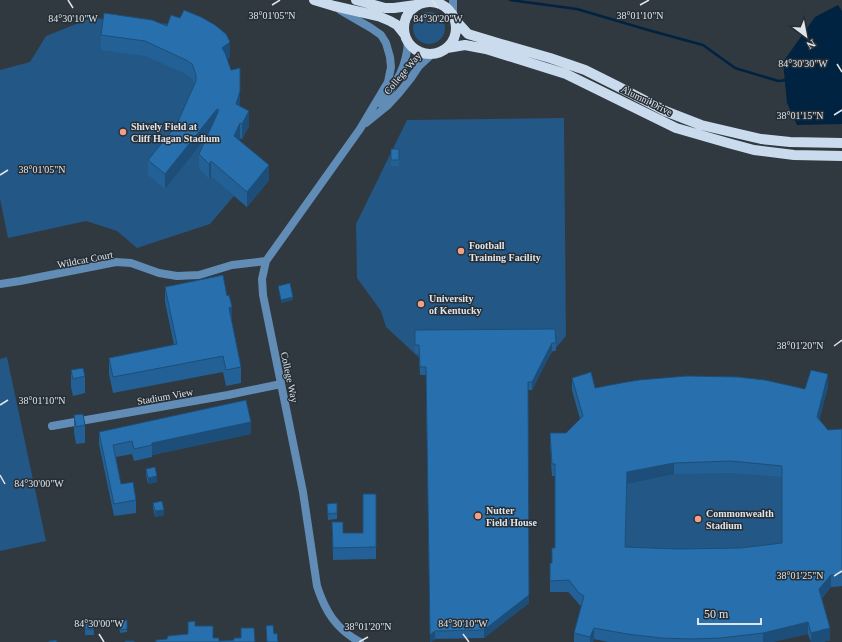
<svg xmlns="http://www.w3.org/2000/svg" width="842" height="642" font-family="Georgia,serif">
<style>
.green{fill:#235785}
.water{fill:#002341}
.lines{fill:none;stroke-linecap:round;stroke-linejoin:round}
.stream{stroke:#002341;stroke-width:2.5}
.minor{stroke:#608cb6;stroke-width:8}
.major{stroke:#c9dbec;stroke-width:10}
.wall{fill:#226095;fill-rule:evenodd}
.shaded-wall{fill:#1c4e79}
.building{fill:#2870ad;stroke:#1c4e79;fill-rule:evenodd}
.ticks{fill:none;stroke:#e0e5ea;stroke-width:1.5}
.poi-dot{fill:#f39f84;stroke:#262e36;stroke-width:1.5}
.labels{text-anchor:middle;stroke-width:3;stroke-linejoin:round;paint-order:stroke}
.street-label{font-size:10px;fill:#e0e5ea;stroke:#262e36}
.poi-label{font-size:10px;font-weight:bold;fill:#e0e5ea;stroke:#262e36;text-anchor:start}
.ticks-label{font-size:10px;text-anchor:middle;fill:#e0e5ea;stroke:#262e36;stroke-width:3;stroke-linejoin:round;paint-order:stroke}
</style>
<rect width="100%" height="100%" fill="#303840"/>
<path class="green" d="M413 28a16 16 0 1 1 32 0a16 16 0 1 1-32 0Z
M91 18 171 24 226 49 230 57 222 63 240 83V106L236 119 249 126 242 139 240 138 234 150 269 180 247 207 234 196 210 224 137 248 117 231 86 221 8 238 0 199V70L30 62 46 36Z
M564 118 566 336 528 381 426 364 386 327 381 311 357 278 356 224 407 120Z
M7 357 46 541 0 551V359Z
M828 386 817 429 842 441V586L831 587 819 600 830 640 822 642H811L803 616 609 642 594 639 593 642 584 608 579 604 568 592H550L552 574V560H555V476H552L550 445 583 428 572 390 595 400 795 398Z"/>
<path class="water" d="M838 5 842 11V124L797 125 787 103 783 62 815 17Z"/>
<g class="lines">
<path class="stream" d="M510 0 577 9 648 30 703 45 735 68 778 81 787 80"/>
<path class="minor" d="M453 0V15
M425 2 427 0
M340 10 371 28 381 35 386 43 390 57 391 67 388 82 360 129 266 261 262 279 263 295 303 492 317 586C325 611 336 629 360 642
M381 104C396 82 406 70 408 42
M366 123 387 106 399 93 411 78 419 66 432 54
M0 284 20 281 116 262 131 263 159 273 177 276 199 275 232 265 266 261
M52 426 228 395 281 384"/>
<path class="major" d="M314 0 334 6 378 16 390 21 397 25 405 35
M356 0 385 8H394L416 5
M404 28a26 26 0 1 1 52 0a26 26 0 1 1-52 0Z
M455 18 458 23 468 34 501 44 550 58 585 70 617 86 665 111 701 125 761 139 790 142 842 143
M447 48 465 45 486 49 566 74 676 128 728 143 754 150 794 155 842 156"/>
</g>
<path class="wall" d="M104 13 230 57 227 59 240 106 249 126 242 139 240 138 239 139 269 180 247 207 211 176 209 179 199 169V154L206 138 165 189 148 175V160L176 126 195 84 192 79 186 74 145 56 101 50V35Z
M391 149H399V166H391Z
M165 287 232 322 241 367V383L226 386 223 372 113 393 109 374V358L174 345 165 302Z
M555 329 556 351H552L532 390H528L529 603 484 638 435 639 431 642H430L426 375H420L419 353H415V330Z
M71 370 85 376V393L73 396 71 387Z
M572 378 595 388 805 389 828 386 819 420 828 430 842 429V586L831 587 822 598 830 640 822 642H811L808 634 772 642H609L594 639 593 642H574V633L581 606 579 604 569 592H550V563H552L555 548V476H552L550 433H566L580 419 572 390ZM731 473 782 477V543L741 548 677 549 626 547 627 484 674 474Z
M74 415 85 425V443L76 444 74 432Z
M99 432 251 434 152 455V457L134 461 132 454 116 457 121 484 136 500V513L114 516 99 444Z
M146 469 157 482 148 484 146 475Z
M376 494V559L333 560 332 522 343 533H363Z
M153 503 164 515 155 517 153 508Z
M327 504 337 513V519L328 520Z
M93 619 94 635H85V620Z
M127 620V632L120 633 119 621Z"/>
<path class="shaded-wall" d="M230 42V57L222 63V48Z
M240 68V106L236 119V104Z
M217 109V124L165 189V174Z
M249 111V126L242 139V124Z
M240 123V138L234 150V136Z
M211 161V176L209 179V164Z
M269 165V180L247 207V192Z
M293 297V300L281 303V300Z
M232 307V323L229 308Z
M552 343V351L532 390V382Z
M828 374V386L817 429V417Z
M251 422V434L152 455V443Z
M674 463V474L627 484V472Z
M157 476V482L148 484V478Z
M164 510V515L155 517V511Z
M831 575V587L819 600V589Z
M529 595V603L484 638V630Z
M808 622V634L772 642H763V633Z
M594 628V639L593 642H590V637Z
M830 628V640L822 642H811V633Z
M435 631V639L431 642H430V635Z"/>
<path class="building" d="M184 10 201 17 215 25 226 34 230 42 222 48 225 53 231 70 240 68V91L236 104 249 111 242 124 240 123 234 136 269 165 247 192 211 161 209 164 199 154 219 110 217 109 165 174 148 160 176 126 196 81V75L194 69 192 64 186 60 145 41 101 35 104 13 152 20 167 26 171 15 180 18Z
M391 149H399V160H391Z
M223 275 227 296 229 295 232 307 229 308 241 367 226 370 223 356 113 377 109 358 177 344 165 287Z
M290 283 293 297 281 300 278 286Z
M555 329 556 343H552L532 382H528L529 595 484 630 435 631 430 635 426 367H420L419 345H415V330Z
M83 368 85 376 73 379 71 370Z
M811 370 828 374 817 417 828 430 842 429V574L831 575 819 589 830 628 811 633 808 622 763 633 721 638 691 639 661 638 627 634 594 628 590 637 574 633 584 596 579 593 569 580 550 581V563H552V548H555V464H552L550 433H566L583 416 572 378 591 372 595 388 621 383 639 380 687 376 738 377 765 380 805 389ZM731 461 782 466V543L741 548 677 549 625 547 627 472 674 463Z
M246 400 251 422 152 443V445L134 449 132 441 113 445 121 484 133 482 136 500 114 504 99 432Z
M83 414 85 425 76 427 74 415Z
M155 467 157 476 148 478 146 469Z
M363 494H376V547L333 548 332 522H343V533H363Z
M162 501 164 510 155 511 153 503Z
M337 503V513L328 514 327 504Z
M93 619 94 629H85V620Z
M127 620V629L120 630 119 621Z
M195 621V626H213V638H219V641L234 640V638H241V628H254L255 642H156V640L167 639 168 636 188 634V622Z
M273 625 274 634 277 633 278 642H267L266 626Z
M56 640 57 642H49V641Z
M125 641H134V642H125Z"/>
<path class="ticks" d="M68 0 73 8M432 0 438 8M272 5 280 0M640 5 649 0M837 64 842 72M834 115 842 110M0 175 8 170M834 346 842 340M0 405 8 400M0 475 5 484M834 576 842 571M99 634 104 642M463 634 469 642M359 642 368 637"/>
<g class="poi-dot">
<circle cx="123" cy="132" r="4"/>
<circle cx="461" cy="251" r="4"/>
<circle cx="421" cy="304" r="4"/>
<circle cx="478" cy="516" r="4"/>
<circle cx="698" cy="519" r="4"/>
</g>
<g class="labels">
<g class="street-label">
<text transform="translate(402 73) rotate(-50)" y="4">College Way</text>
<text transform="translate(647 100) rotate(26)" y="4">Alumni Drive</text>
<text transform="translate(85 259) rotate(-11)" y="4">Wildcat Court</text>
<text transform="translate(290 377) rotate(78)" y="4">College Way</text>
<text transform="translate(165 396) rotate(-10)" y="4">Stadium View</text>
</g>
<g class="poi-label">
<text x="131" y="130">Shively Field at<tspan x="131" dy="12">Cliff Hagan Stadium</tspan></text>
<text x="469" y="249">Football<tspan x="469" dy="12">Training Facility</tspan></text>
<text x="429" y="302">University<tspan x="429" dy="12">of Kentucky</tspan></text>
<text x="486" y="514">Nutter<tspan x="486" dy="12">Field House</tspan></text>
<text x="706" y="517">Commonwealth<tspan x="706" dy="12">Stadium</tspan></text>
</g>
</g>
<g class="ticks-label">
<text x="272" y="19">38°01'05"N</text>
<text x="640" y="19">38°01'10"N</text>
<text x="73" y="22">84°30'10"W</text>
<text x="438" y="22">84°30'20"W</text>
<text x="803" y="67">84°30'30"W</text>
<text x="800" y="119">38°01'15"N</text>
<text x="42" y="173">38°01'05"N</text>
<text x="800" y="349">38°01'20"N</text>
<text x="42" y="404">38°01'10"N</text>
<text x="39" y="487">84°30'00"W</text>
<text x="800" y="579">38°01'25"N</text>
<text x="99" y="627">84°30'00"W</text>
<text x="463" y="627">84°30'10"W</text>
<text x="368" y="630">38°01'20"N</text>
</g>
<g transform="translate(806 36) rotate(148)" stroke="#262e36" stroke-width="3" paint-order="stroke">
<path d="M0-3L7 15L0 10L-7 15Z" fill="#e0e5ea"/>
<text y="-6" font-size="11" font-weight="bold" text-anchor="middle" fill="#e0e5ea">N</text>
</g>
<path d="M698 618v6h63v-6" fill="none" stroke="#e0e5ea" stroke-width="2"/>
<text x="704" y="618" font-size="12" fill="#e0e5ea" stroke="#262e36" stroke-width="3" paint-order="stroke">50 m</text>
</svg>
